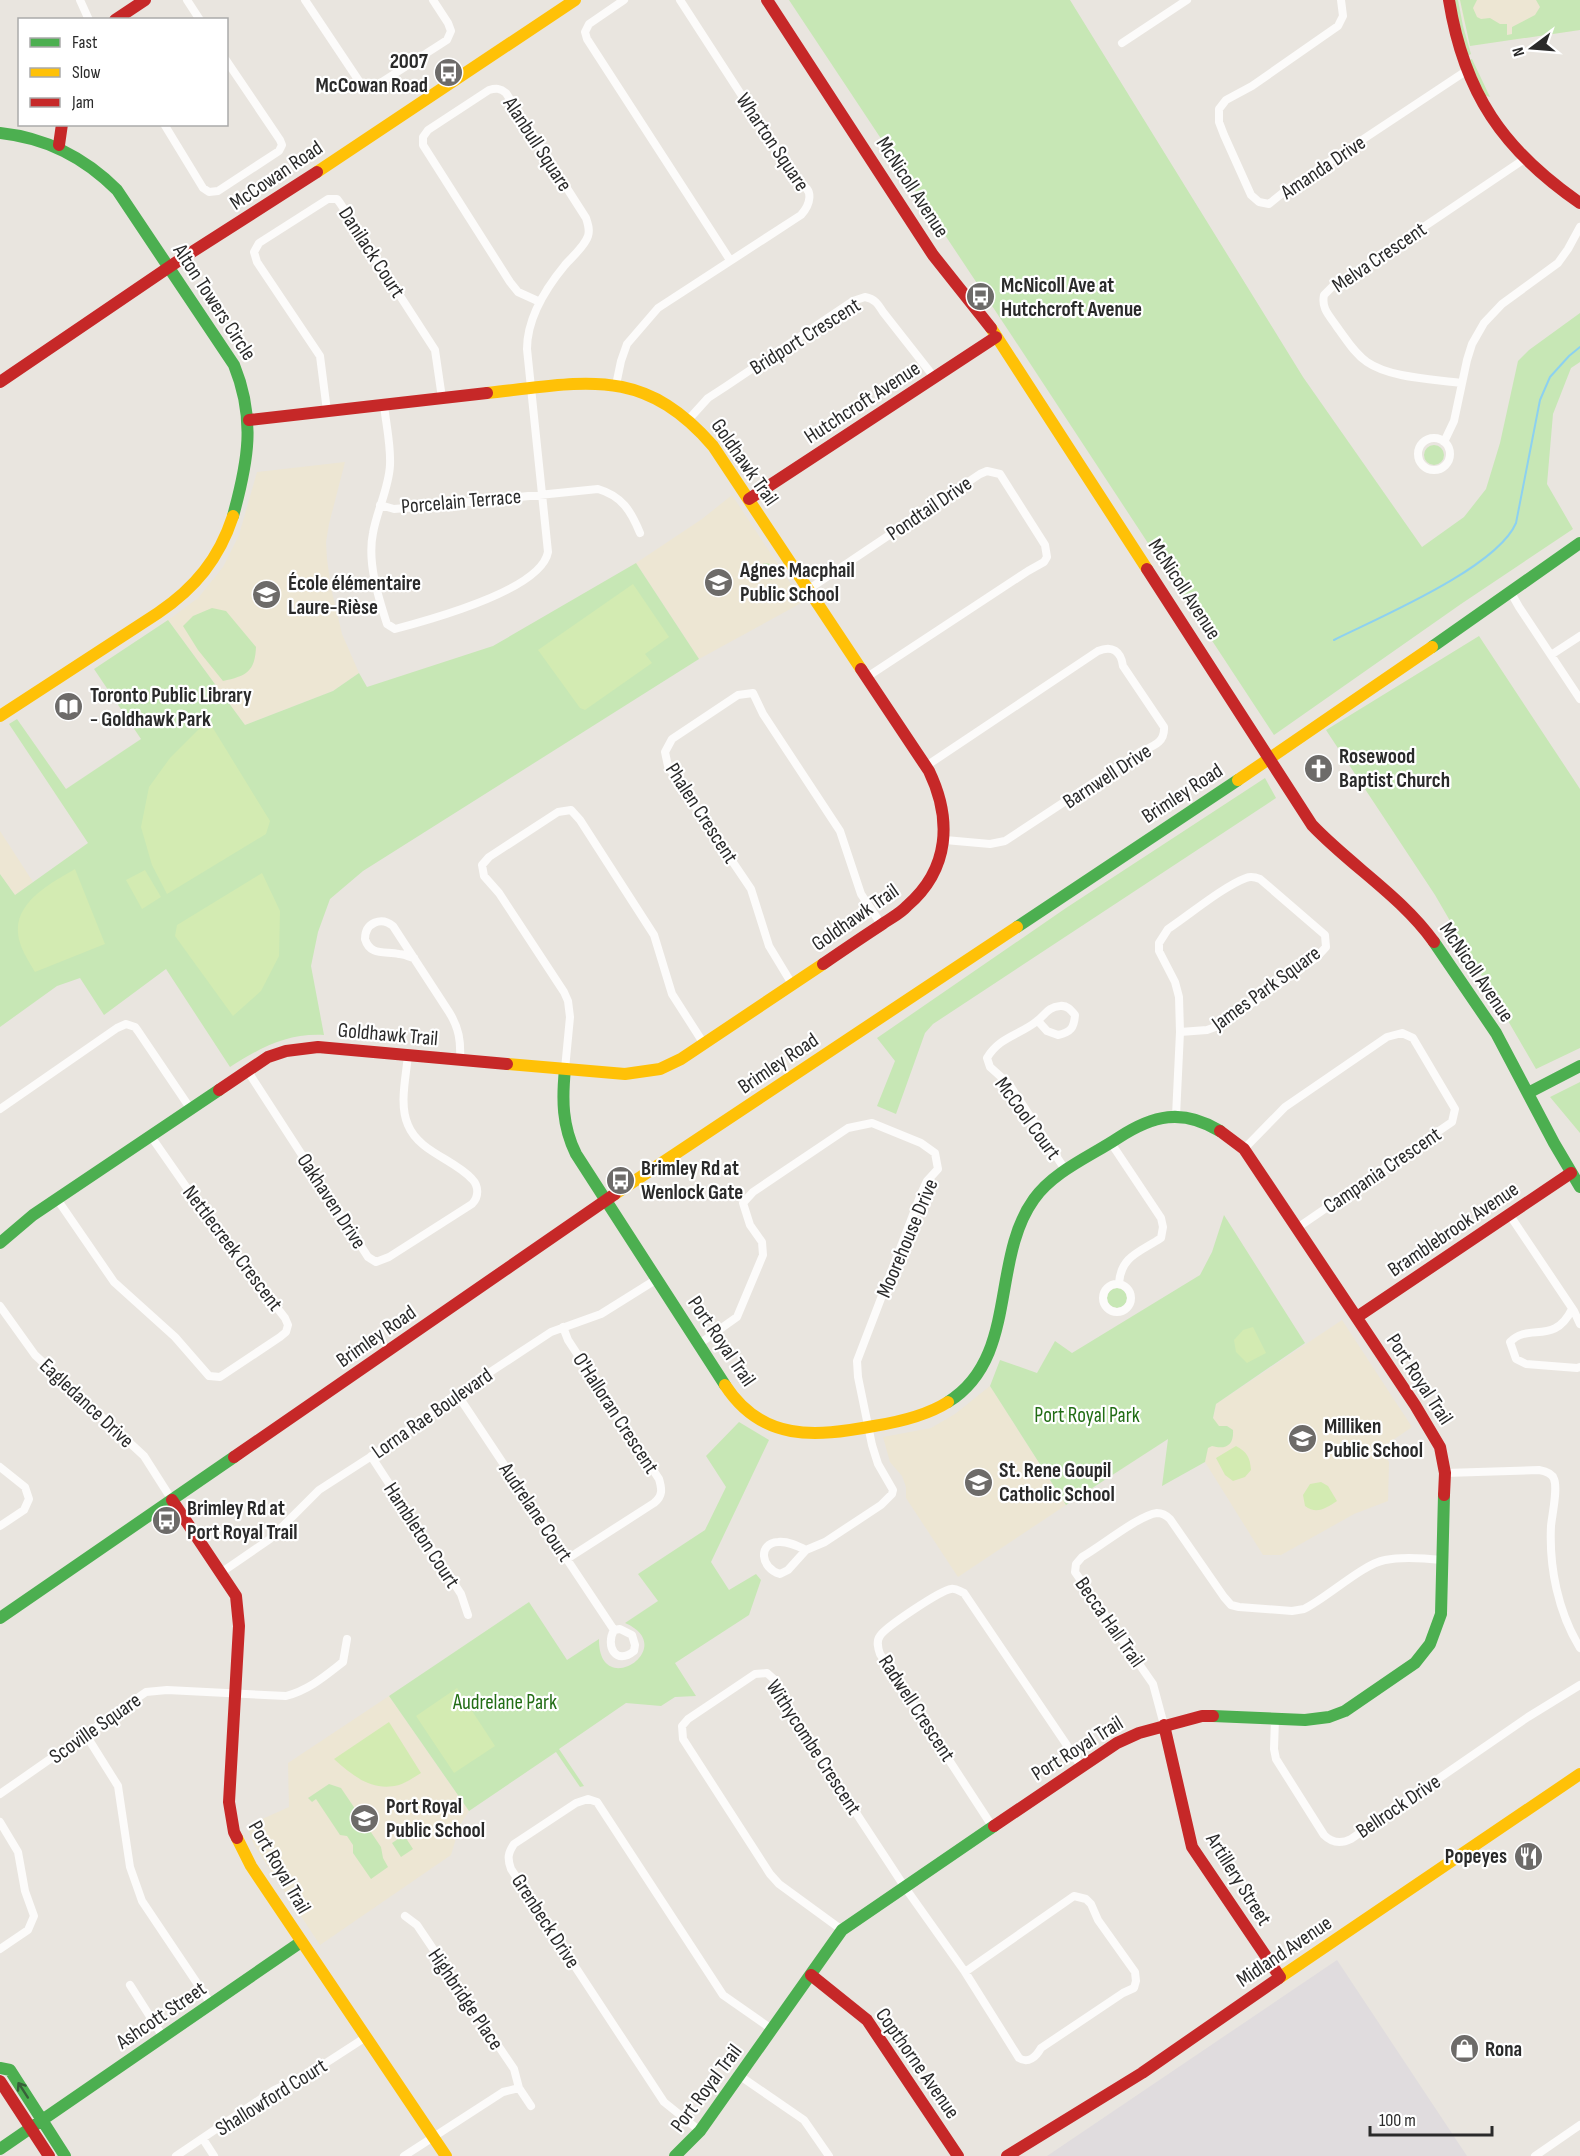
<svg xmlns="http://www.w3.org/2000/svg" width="1580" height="2156" font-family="'Sofia Sans Condensed',sans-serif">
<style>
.industrial{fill:#e0dcde}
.education{fill:#ede6d3}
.green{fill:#c7e7b5}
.pitch{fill:#d3ebb2}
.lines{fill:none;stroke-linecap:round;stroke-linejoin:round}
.stream{stroke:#8dd1f0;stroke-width:2}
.street{stroke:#fcfbfa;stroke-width:8}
.fast{stroke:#4caf50;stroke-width:12}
.slow{stroke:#ffc107;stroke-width:12}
.jam{stroke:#c62828;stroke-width:12}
.oneway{stroke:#385f39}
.labels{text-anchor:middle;stroke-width:4.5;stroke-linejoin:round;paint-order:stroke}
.poi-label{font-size:21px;font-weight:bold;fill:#2a2a2a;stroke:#fff;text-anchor:start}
.street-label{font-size:21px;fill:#2a2a2a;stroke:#fff}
.park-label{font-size:21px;fill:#226d15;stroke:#fff}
</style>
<rect width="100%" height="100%" fill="#e9e5df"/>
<path class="industrial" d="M1337 1960 1467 2156H1047Z"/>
<path class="education" d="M1460 0H1580V30L1474 45 1463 19Z
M345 462 329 524 326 542 327 559 331 588 342 634 359 673 333 691 245 725 168 620 198 598 223 567 239 535 257 472Z
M732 495 803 602 699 659 636 563 702 519Z
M0 831 33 882 15 895 0 874Z
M1342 1320 1412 1427 1380 1449 1389 1462 1388 1501 1354 1514 1281 1555H1263L1205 1462 1216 1404Z
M990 1386 1066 1505 958 1577 906 1498V1487L902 1476 890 1462 883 1437 931 1428 955 1414Z
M389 1696 469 1811 460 1825 451 1855 320 1945 254 1845 247 1826 289 1807 288 1763Z"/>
<path class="green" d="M789 0H1070L1303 377 1422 547 1464 517 1486 489 1500 443 1518 361 1529 350 1580 313V362L1571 368 1553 414 1547 484 1573 529 1461 604 1274 735 1012 336Z
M1454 0H1458L1463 26 1471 54 1467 56Z
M1460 0H1477L1473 8 1477 17 1481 19 1490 18 1500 24H1507V35L1512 34V27L1535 15 1540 7 1536 0H1580V30L1470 46Z
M1472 59 1490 97 1484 95 1469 60Z
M1424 455a10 10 0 1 1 20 0a10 10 0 1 1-20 0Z
M636 563 699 659 363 871 330 899 318 932 311 966 324 1035C287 1033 260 1048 230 1067L166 969 104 1015 80 978 57 986 0 1027V874L15 895 88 843 9 724 17 719 66 789 141 739 94 669 168 620 245 725 333 691 359 673 367 687 493 646Z
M765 563 770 564 779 575 771 580 760 565Z
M212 608 226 611 256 647C255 672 246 676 223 681L198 650 183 626 193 616Z
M1479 636 1580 789V1048L1536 1069 1435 895 1326 730Z
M1265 778 1276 798 933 1024 925 1033 896 1114 877 1106 895 1061 877 1038 1066 908Z
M1580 1082V1133L1550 1097Z
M1224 1215 1305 1343 1216 1404 1213 1418 1219 1426H1227L1233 1430C1234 1445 1226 1450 1212 1446L1208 1448 1205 1462 1162 1486 1168 1439 1066 1505 990 1386 1000 1360 1037 1373 1055 1341 1072 1353 1200 1275 1212 1252Z
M1107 1298a10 10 0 1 1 20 0a10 10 0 1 1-20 0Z
M739 1422 769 1440 711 1562 729 1590 756 1574 761 1580 749 1615 675 1663 696 1696 675 1697 661 1706 626 1703 559 1749 584 1786 580 1787 556 1752 469 1811 389 1696 529 1602 567 1660 599 1639C598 1702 681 1647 625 1623L658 1601 638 1574 705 1530 726 1487 706 1456Z
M329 1784 341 1788 381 1847 383 1858 388 1867 371 1879 353 1853V1845L347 1836 340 1835 316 1799 312 1802 308 1798Z
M404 1835 413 1849 401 1857 392 1843Z"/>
<path class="pitch" d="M633 584 669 637 645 654 652 663 585 710 580 708 538 650Z
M208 720 270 821 266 834 167 894 152 865 141 827 149 787 170 758Z
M75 869 105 944 35 972C28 960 19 947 18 933 15 901 53 882 75 869Z
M145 870 161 897 142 909 126 880Z
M262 873 280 911 279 956 261 991 233 1016 175 936 177 925Z
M1253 1327 1266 1353 1247 1363 1236 1352 1234 1340 1243 1330Z
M1236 1446C1247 1452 1250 1457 1251 1470L1245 1477 1233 1481 1225 1475 1216 1458Z
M1321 1482 1328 1486 1337 1501C1326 1508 1317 1515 1305 1506L1303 1495 1310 1484Z
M457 1688 495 1746 454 1773 416 1716Z
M389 1722 421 1773C414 1777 406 1783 399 1785 372 1792 353 1776 334 1759Z"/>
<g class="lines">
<path class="stream" d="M1334 640C1378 618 1497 568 1516 523L1540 400 1550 377 1569 356 1580 347"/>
<path class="street" d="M80 0 89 20
M187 0 200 20
M305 0 361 84 366 88 374 87 447 40 451 31 448 23 433 0
M624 0 589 24 585 32 587 39 730 260
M1341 0 1343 16 1338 26 1252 86 1226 100 1219 109V122L1224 135 1251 195 1259 202 1269 204 1285 191 1466 71
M1122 43 1187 0
M164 124 203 188 209 192 218 191 279 151 282 145 280 140 226 60
M1461 383C1433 379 1390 378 1367 362 1354 353 1346 339 1337 327 1330 316 1321 309 1324 295L1332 287 1339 284 1523 160
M616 385 621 361 627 344 658 308 801 215C810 205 815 189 799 184L680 0
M384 405C386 424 391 445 390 465 389 488 377 510 373 533 367 562 378 596 387 624L395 629C429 620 541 590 548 552L527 349C527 319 546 288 565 265 572 257 585 246 588 236 590 230 588 224 586 218L506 93C500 88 496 88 489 90L428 130 423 137V145L510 282 518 292 540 302
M327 411 320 356 257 262 254 252 259 243 328 199H337L340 203 435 350 442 398
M689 419 708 398 725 387 853 301 865 297C875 299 878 304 883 312L934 377
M1418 454a16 16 0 1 1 32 0a16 16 0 1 1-32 0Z
M1444 442 1454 421 1467 360 1472 344 1484 323 1502 304 1558 263 1568 249 1580 227
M380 505 394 509 430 506 598 489C622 496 631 511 640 533
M809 589 980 474 987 471 1000 474 1045 545 1047 557 1044 562 1028 571 867 677
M1510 591 1519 607 1580 699
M1551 655 1580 636
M926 766 1098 651C1112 645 1121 651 1123 666L1164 727C1165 743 1153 746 1140 752L1005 841 990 844 945 840
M414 958C409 957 404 954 399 954 385 951 370 956 365 939 365 923 381 916 393 926L449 1012C459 1028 461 1041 460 1060
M792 984 769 946 751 889 668 766 665 752 672 739 738 695 753 693 763 714 840 831 861 894 881 924
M1038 1021 1047 1031 1058 1035C1071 1032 1074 1028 1075 1015 1071 1010 1067 1005 1060 1006 1048 1007 1045 1015 1037 1021 1020 1035 999 1037 987 1058L990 1067 1009 1084 1066 1171
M565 1069 570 1017 568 1001 564 992 499 893 484 876 482 865 489 857 558 812 571 810 580 820 654 935 672 994 704 1044
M247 1070 368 1257 376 1262 389 1257 472 1204C479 1197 479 1186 472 1179 454 1159 419 1152 408 1125 399 1105 406 1077 408 1055
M0 1109 117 1028 126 1024 135 1027 138 1031 190 1108
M1176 1116 1180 1032 1179 997 1175 982 1159 951V943L1168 929C1189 915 1224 886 1246 878 1251 876 1255 877 1260 879L1325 935 1326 947 1316 958 1221 1025 1207 1030 1180 1032
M1111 1143 1161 1218 1163 1227 1161 1238C1140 1252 1121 1256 1119 1283
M1244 1149 1285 1107 1387 1037 1402 1033 1413 1038 1455 1109 1452 1122 1297 1228
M57 1199 114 1282 175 1337 209 1376 220 1377 280 1337 286 1332 288 1325 285 1318 212 1224 150 1135
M1509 1214 1574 1311 1580 1324
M1103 1298a14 14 0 1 1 28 0a14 14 0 1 1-28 0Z
M0 1306 35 1355 144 1456 172 1500
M1572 1309C1554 1346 1529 1322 1510 1342L1516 1359 1526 1364 1577 1368 1580 1367
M563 1327 568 1340 659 1479C662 1489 663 1496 654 1503L567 1559
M699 1344 737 1317 763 1255 762 1242 750 1225 743 1203 753 1192 848 1128 872 1123 921 1143 935 1153 938 1169 927 1181 921 1194 857 1361 858 1377 872 1445 878 1464 893 1490 892 1494 881 1505 825 1542 806 1550 788 1570 780 1574C760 1568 758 1543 778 1542 788 1541 798 1546 806 1550
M457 1394 614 1630
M371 1456 461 1594 468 1615
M0 1467 25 1487 29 1499 24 1510 0 1526
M1445 1473 1539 1470C1545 1471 1552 1473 1554 1479 1558 1489 1552 1515 1551 1526 1549 1567 1558 1612 1580 1648
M222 1572 270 1539 319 1490 381 1450 457 1394 551 1332 601 1314 657 1279
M620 1629 632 1635 635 1645 634 1651C616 1666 605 1646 614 1630Z
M1275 1718 1274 1749 1276 1759 1324 1835C1332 1843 1341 1844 1351 1839L1528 1717 1580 1685
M1164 1725 1153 1684 1075 1572 1076 1564 1082 1557C1100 1547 1139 1515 1157 1513 1162 1513 1166 1515 1170 1519L1224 1597 1231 1605 1239 1607 1292 1611 1304 1609C1328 1597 1363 1564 1385 1560 1403 1556 1424 1558 1442 1560
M86 1735 118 1786 130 1867 142 1901 211 2004
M0 1794 146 1692 167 1690 286 1696C309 1690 325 1676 343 1662L347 1639
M0 1822 18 1852 25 1891 34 1916 28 1930 0 1949
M992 1826 880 1654C878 1648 876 1641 880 1636 884 1628 941 1590 951 1589 956 1588 959 1591 964 1593L1081 1766
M842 1930 779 1884 770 1874 683 1739 682 1726 688 1719 755 1674 767 1673 776 1681 788 1707 862 1822 904 1886 965 1972 1019 2058C1028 2064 1036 2057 1041 2048L1123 1993 1134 1988 1136 1981 1135 1972 1098 1920 1091 1904 1086 1899 1074 1896 965 1972
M130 1985 163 2037
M740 2076 804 2120 829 2156
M519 2088 531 2106
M700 2131 664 2102 511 1869C507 1858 508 1853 514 1844L576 1803 588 1799 597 1802 723 1995 773 2030
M203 2139 214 2156
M176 2156 274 2090 312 2072 366 2037
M404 2156 503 2092 519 2088 514 2069 417 1925 405 1916
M1535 2156 1580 2125"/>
<path class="fast" d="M0 133C47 138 84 157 117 190L234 365C256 419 248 462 233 516
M1432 647 1580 543
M1017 927 1238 780
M1434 942 1496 1033 1554 1143 1580 1187
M565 1069C562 1099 562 1126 576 1154L725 1385
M1528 1093 1580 1066
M0 1243 33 1215 219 1090
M948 1402C1019 1358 990 1260 1034 1199 1054 1171 1091 1156 1118 1138 1153 1115 1182 1108 1220 1131
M0 1618 234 1457
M1213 1716 1305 1720 1329 1717 1345 1711 1415 1663 1430 1644 1441 1614 1444 1495
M0 2068 10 2070 65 2156
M0 2149 301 1942
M675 2156 700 2131 842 1930 994 1826"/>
<path class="slow" d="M317 172 575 0
M991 328 1147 569
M487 393C583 383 642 364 713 446L861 669
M0 716 158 613C195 588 219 559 233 516
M1238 780 1432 647
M507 1064 625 1074 660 1069 681 1059 823 964
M615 1194 1017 927
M725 1385C762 1442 815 1437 874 1426 899 1422 926 1416 948 1402
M237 1838 251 1866 446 2156
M1279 1978 1580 1774"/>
<path class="jam" d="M767 0 933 255 991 328
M1449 0C1464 93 1503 150 1580 203
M115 20 145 0
M59 145 62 124
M0 382 181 259 317 172
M249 420 487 393
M749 499 996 337
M1147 569 1312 825C1351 866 1401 896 1434 942
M823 964C842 951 861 938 881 925 889 919 900 914 907 906 950 869 952 819 929 771L861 669
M219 1090 268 1057 286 1051 318 1047 507 1064
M1220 1131 1244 1149 1415 1405 1440 1447 1445 1473 1444 1495
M1357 1317 1571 1173
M234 1457 615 1194
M172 1500 236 1596 239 1626 229 1802 234 1832 237 1838
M1164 1725 1192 1847 1280 1977
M994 1826 1117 1743 1139 1733 1202 1716H1213
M811 1975 867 2020 958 2156
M0 2081 49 2156
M1007 2156 1142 2073 1279 1978"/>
</g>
<defs><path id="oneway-shaft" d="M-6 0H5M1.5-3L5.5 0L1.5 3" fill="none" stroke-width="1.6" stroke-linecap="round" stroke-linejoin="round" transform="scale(1.5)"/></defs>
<use class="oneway" href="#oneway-shaft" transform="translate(23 2090) rotate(-123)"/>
<defs>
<symbol id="bus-disc" viewBox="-11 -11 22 22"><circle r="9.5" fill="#6d6b69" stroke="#fff"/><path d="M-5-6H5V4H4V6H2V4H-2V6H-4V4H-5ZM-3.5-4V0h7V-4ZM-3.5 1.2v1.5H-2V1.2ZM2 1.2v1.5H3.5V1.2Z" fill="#fff"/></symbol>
<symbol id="school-disc" viewBox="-11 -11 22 22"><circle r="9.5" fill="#6d6b69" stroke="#fff"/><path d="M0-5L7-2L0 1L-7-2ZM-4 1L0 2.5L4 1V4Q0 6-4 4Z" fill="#fff"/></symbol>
<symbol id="library-disc" viewBox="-11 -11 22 22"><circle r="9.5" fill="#6d6b69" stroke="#fff"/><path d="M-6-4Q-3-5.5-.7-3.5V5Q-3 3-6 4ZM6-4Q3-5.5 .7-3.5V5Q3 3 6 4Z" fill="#fff"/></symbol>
<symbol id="church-disc" viewBox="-11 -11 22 22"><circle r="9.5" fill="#6d6b69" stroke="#fff"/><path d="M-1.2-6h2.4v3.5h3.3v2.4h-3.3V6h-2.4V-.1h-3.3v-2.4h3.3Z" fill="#fff"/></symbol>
<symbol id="restaurant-disc" viewBox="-11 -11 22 22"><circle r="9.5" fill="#6d6b69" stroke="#fff"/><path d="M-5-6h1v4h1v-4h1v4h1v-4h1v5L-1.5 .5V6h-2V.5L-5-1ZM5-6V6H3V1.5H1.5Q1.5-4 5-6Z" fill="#fff"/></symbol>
<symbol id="shop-disc" viewBox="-11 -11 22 22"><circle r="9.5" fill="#6d6b69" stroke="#fff"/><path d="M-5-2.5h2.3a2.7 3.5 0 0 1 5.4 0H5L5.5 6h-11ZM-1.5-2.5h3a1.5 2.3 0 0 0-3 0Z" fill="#fff"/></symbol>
</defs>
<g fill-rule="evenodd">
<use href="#bus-disc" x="432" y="56" width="33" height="33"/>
<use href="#bus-disc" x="964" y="280" width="33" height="33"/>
<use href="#school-disc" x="702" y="566" width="33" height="33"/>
<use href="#school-disc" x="250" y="578" width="33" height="33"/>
<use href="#library-disc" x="52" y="690" width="33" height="33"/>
<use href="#church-disc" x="1302" y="752" width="33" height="33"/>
<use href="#bus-disc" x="604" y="1164" width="33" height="33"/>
<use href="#school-disc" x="1286" y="1422" width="33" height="33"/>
<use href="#school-disc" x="962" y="1466" width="33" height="33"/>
<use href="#bus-disc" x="150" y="1504" width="33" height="33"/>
<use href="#school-disc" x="348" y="1802" width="33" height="33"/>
<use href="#restaurant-disc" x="1512" y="1840" width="33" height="33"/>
<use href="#shop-disc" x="1448" y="2032" width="33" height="33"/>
</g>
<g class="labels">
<g class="poi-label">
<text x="428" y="68" text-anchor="end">2007<tspan x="428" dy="24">McCowan Road</tspan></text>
<text x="1001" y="292">McNicoll Ave at<tspan x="1001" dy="24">Hutchcroft Avenue</tspan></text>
<text x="740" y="577">Agnes Macphail<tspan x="740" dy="24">Public School</tspan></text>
<text x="288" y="590">École élémentaire<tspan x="288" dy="24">Laure-Rièse</tspan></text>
<text x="90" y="702">Toronto Public Library<tspan x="90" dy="24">- Goldhawk Park</tspan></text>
<text x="1339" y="763">Rosewood<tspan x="1339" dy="24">Baptist Church</tspan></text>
<text x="641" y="1175">Brimley Rd at<tspan x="641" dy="24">Wenlock Gate</tspan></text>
<text x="1324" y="1433">Milliken<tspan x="1324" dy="24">Public School</tspan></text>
<text x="999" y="1477">St. Rene Goupil<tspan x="999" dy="24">Catholic School</tspan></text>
<text x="187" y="1515">Brimley Rd at<tspan x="187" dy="24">Port Royal Trail</tspan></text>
<text x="386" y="1813">Port Royal<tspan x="386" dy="24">Public School</tspan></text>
<text x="1507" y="1863" text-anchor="end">Popeyes</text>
<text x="1485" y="2056">Rona</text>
</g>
<g class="street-label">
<text transform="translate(773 142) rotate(56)" y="7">Wharton Square</text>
<text transform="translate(538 144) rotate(57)" y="7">Alanbull Square</text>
<text transform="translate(1323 167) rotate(-34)" y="7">Amanda Drive</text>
<text transform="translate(276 175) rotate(-34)" y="7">McCowan Road</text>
<text transform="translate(913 187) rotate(57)" y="7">McNicoll Avenue</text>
<text transform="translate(372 252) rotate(57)" y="7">Danilack Court</text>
<text transform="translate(1379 257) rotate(-34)" y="7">Melva Crescent</text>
<text transform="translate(215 302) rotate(57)" y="7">Alton Towers Circle</text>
<text transform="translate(805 336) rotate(-32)" y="7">Bridport Crescent</text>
<text transform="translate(862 402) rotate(-33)" y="7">Hutchcroft Avenue</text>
<text transform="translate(745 462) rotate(55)" y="7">Goldhawk Trail</text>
<text transform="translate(461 501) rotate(-5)" y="7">Porcelain Terrace</text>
<text transform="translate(929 508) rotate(-34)" y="7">Pondtail Drive</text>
<text transform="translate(1185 589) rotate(57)" y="7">McNicoll Avenue</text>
<text transform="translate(1107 776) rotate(-33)" y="7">Barnwell Drive</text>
<text transform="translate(1182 793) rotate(-33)" y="7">Brimley Road</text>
<text transform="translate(702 813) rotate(57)" y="7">Phalen Crescent</text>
<text transform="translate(855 917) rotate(-35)" y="7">Goldhawk Trail</text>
<text transform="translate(1477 972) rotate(56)" y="7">McNicoll Avenue</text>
<text transform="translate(1266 988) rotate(-36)" y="7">James Park Square</text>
<text transform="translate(388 1034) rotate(5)" y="7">Goldhawk Trail</text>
<text transform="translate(778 1063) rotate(-34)" y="7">Brimley Road</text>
<text transform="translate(1028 1118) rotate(54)" y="7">McCool Court</text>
<text transform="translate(1382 1170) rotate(-34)" y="7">Campania Crescent</text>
<text transform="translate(332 1201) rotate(57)" y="7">Oakhaven Drive</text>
<text transform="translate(1453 1229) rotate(-34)" y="7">Bramblebrook Avenue</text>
<text transform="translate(907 1238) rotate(-67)" y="7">Moorehouse Drive</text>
<text transform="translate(233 1248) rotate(53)" y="7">Nettlecreek Crescent</text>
<text transform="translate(376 1336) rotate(-35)" y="7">Brimley Road</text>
<text transform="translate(722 1341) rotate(56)" y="7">Port Royal Trail</text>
<text transform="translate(1420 1379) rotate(57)" y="7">Port Royal Trail</text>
<text transform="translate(87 1403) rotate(43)" y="7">Eagledance Drive</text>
<text transform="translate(432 1413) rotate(-35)" y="7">Lorna Rae Boulevard</text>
<text transform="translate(616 1413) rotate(57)" y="7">O'Halloran Crescent</text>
<text transform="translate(536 1512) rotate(56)" y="7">Audrelane Court</text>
<text transform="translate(422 1535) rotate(57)" y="7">Hambleton Court</text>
<text transform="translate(1110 1622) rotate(55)" y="7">Becca Hall Trail</text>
<text transform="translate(917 1708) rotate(57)" y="7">Radwell Crescent</text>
<text transform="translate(95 1728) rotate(-35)" y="7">Scoville Square</text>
<text transform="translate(814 1747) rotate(57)" y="7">Withycombe Crescent</text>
<text transform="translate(1077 1748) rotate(-32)" y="7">Port Royal Trail</text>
<text transform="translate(1398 1806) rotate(-34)" y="7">Bellrock Drive</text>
<text transform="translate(280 1867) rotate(60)" y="7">Port Royal Trail</text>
<text transform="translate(1239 1879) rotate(58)" y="7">Artillery Street</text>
<text transform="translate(546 1921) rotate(57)" y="7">Grenbeck Drive</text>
<text transform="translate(1284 1951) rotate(-34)" y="7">Midland Avenue</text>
<text transform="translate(466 1999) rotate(56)" y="7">Highbridge Place</text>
<text transform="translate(161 2015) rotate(-34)" y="7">Ashcott Street</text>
<text transform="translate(918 2063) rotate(55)" y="7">Copthorne Avenue</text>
<text transform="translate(706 2088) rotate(-53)" y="7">Port Royal Trail</text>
<text transform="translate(271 2097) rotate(-32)" y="7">Shallowford Court</text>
</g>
<g class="park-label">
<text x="1087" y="1422">Port Royal Park</text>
<text x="505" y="1709">Audrelane Park</text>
</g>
</g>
<rect x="18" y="18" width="210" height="108" fill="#ffffff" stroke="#aaaaaa" stroke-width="1.5"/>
<rect x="30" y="38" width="30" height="9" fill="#4caf50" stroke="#aaaaaa" stroke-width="1.5"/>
<text x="72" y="48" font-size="18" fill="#2a2a2a">Fast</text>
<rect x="30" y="68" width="30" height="9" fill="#ffc107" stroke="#aaaaaa" stroke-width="1.5"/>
<text x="72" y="78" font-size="18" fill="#2a2a2a">Slow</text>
<rect x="30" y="98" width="30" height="9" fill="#c62828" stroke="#aaaaaa" stroke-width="1.5"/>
<text x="72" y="108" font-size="18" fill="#2a2a2a">Jam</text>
<g transform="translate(1532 48) rotate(254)" stroke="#ffffff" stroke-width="4.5" paint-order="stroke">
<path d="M0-4.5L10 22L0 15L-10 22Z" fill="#2a2a2a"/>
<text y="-9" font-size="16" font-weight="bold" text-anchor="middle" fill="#2a2a2a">N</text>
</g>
<path d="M1370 2126v9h122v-9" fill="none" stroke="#2a2a2a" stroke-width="3"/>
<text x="1379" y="2126" font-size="18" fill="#2a2a2a" stroke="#ffffff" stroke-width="4.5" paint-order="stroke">100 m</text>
</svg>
